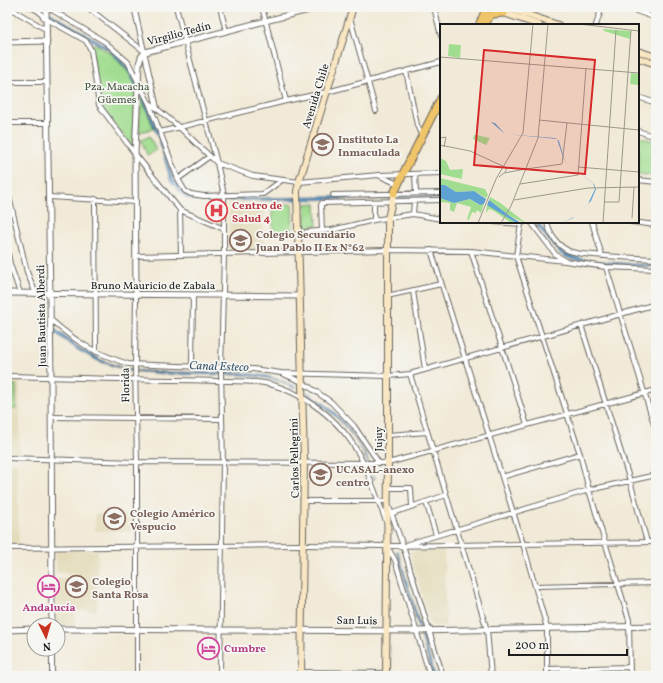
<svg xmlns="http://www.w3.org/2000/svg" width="663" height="683" font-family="Vollkorn,serif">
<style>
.built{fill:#e3dbba}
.green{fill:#a1dd90;stroke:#5e7c56}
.water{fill:#5ea1d3;stroke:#3d5e78}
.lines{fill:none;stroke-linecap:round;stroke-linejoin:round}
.stream{stroke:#5ea1d3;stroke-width:1}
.minor-casing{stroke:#67645e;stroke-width:6}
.tertiary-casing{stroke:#67645e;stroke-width:7}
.secondary-casing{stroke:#67645e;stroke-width:8}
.primary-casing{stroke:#67645e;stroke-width:9}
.minor{stroke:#fff;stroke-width:4}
.tertiary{stroke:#fff;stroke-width:5}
.secondary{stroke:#f9e7c3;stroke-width:6}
.primary{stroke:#f0c469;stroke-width:7}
.labels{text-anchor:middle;stroke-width:3.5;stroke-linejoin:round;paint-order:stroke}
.street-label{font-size:11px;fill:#1c1c1c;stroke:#f6f6f2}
.park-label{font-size:11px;fill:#44563f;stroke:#f6f6f2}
.education-label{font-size:11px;font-weight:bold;fill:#785e54;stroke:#f6f6f2;text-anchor:start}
.health-label{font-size:11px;font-weight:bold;fill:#be3a42;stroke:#f6f6f2;text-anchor:start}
.hotel-label{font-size:11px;font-weight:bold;fill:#b23c85;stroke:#f6f6f2}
.water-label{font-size:12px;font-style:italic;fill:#3a586e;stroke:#f6f6f2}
.inset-road{fill:none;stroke:#9c988d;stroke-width:1}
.view{fill:#d62828;fill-opacity:0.15;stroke:#d62828;stroke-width:2}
.inset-edge{fill:none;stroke:#1c1c1c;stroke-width:2}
</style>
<rect width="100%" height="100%" fill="#f6f6f2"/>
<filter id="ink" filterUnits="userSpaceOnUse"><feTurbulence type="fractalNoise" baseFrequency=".025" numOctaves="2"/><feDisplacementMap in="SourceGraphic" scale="8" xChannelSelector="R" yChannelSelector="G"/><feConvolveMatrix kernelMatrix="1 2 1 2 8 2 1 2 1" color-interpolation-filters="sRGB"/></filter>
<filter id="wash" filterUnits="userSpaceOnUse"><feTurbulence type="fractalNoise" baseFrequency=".012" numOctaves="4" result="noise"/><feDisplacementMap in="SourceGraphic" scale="16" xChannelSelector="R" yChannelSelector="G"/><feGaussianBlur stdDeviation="0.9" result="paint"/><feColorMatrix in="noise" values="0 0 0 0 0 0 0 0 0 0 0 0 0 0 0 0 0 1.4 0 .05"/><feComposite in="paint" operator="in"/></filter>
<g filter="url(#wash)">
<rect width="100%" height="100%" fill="#f2ead8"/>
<path class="built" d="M211 203 223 204V222L221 224 209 218Z
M229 203H263L264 249 231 250 229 247Z
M7 381H20V454L7 453Z
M7 463H17L19 544H7Z
M95 514H134V531H95Z
M98 550 97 611 75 610V625H59L56 623V579H75L76 576 74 573H56V552L58 551Z
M444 550 446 626H433L430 624 410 552 411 551Z"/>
<path class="green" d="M96 44 112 54 129 73 136 85 133 147 100 106 92 49V45Z
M141 97 154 129 139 132Z
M150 136 156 151 147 155 141 140Z
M638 136 656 142V176L638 174Z
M316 203 317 226H306L305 204Z
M292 204 293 233 273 234 272 205Z
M7 385H16V409H7Z"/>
<path class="water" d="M34 7H40L111 48 130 70 146 100 161 139 173 179 186 194 198 199 441 195V198L198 201 186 198 171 182 159 140 144 102 128 71 109 50Z
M535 222H538L555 245 565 254 584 259 606 262 656 265V267C637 266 575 265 562 255 551 246 543 233 535 222Z
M55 329 79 348 99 359 128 370 165 372 244 373 267 376 282 381 296 387 295 389 282 382 266 378 244 375 165 374 128 371 98 361 78 350 54 332Z
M307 392 325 404 337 415 352 433 366 455 373 476 376 478 375 479 373 477C370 470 368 462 365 456 352 430 331 410 307 394Z
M396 551H398L435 676H433Z"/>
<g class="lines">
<path class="stream" d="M45 321 47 324"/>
</g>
</g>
<g filter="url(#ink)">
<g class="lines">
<defs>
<path id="minor" d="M8 7 47 30
M31 7 40 12 43 17 86 41 91 50 99 105 135 154 180 210 224 229
M47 7 105 42 128 62 149 103 178 179 185 191 191 194 204 196 263 194 282 180
M87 7 145 52
M134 7 157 108
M176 7 217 163 224 195V254L221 370 223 462 220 676
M220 7 226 31
M262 7 286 101
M434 7 441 36
M625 7 656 18
M350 18 376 111
M596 25 602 7
M406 71 417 125 422 137
M7 82H47
M638 97 656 103
M150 103 179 127 217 163 253 176 299 182 379 175 441 173
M7 123H47
M638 131 656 137
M160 132 286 101 327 92 441 62
M415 174 416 193
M380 176 398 184
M178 179 210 156
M638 180 656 182
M7 188 27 272 36 294
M333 195 441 193
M49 197 136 202
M95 199 96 352
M374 202V220
M180 210 181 255
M413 214 414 201
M495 222 521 224
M524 222 521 224 516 256 580 454 589 490 629 620 630 676
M531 222 556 255 563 259
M547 222C549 234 558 246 569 251 577 254 585 254 594 255 614 257 635 258 656 259
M592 222 602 256
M632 222 656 225
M322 231 321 205 322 203 441 200
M306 232 332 230 374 220 413 214 441 219
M7 248 10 264 20 293
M431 250 523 544 547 628V676
M471 251 527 425
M136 256 388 250 471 251 565 261 606 267 656 269
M606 267 656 431
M413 291 425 369
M136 295 135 365 137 462V676
M387 296 441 284
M51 320C77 343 95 353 128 364L253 369 281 373 302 382 331 402 354 426 379 463
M581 325 630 481 647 542
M192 366 193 295
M281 373 388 376 410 374 656 304
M410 374 487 630 491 676
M7 376C63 377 118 380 174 380 192 380 210 381 228 381 243 381 259 381 273 385 300 393 325 410 343 431 365 456 374 491 386 521
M51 417 222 419
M388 435 427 432
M7 458 137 462 388 463 656 390
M502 477 580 454
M387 488H411L412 506
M304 501H387L403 546 443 676
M426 502 436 535
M393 513 446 495
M408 544 589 490 656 475
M7 548 303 545 387 546 656 542
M388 548 395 560 430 676
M535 586 656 583
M52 649V676
M547 669 630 667
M301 672 386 673"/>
<path id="tertiary" d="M46 7 51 377 52 625
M7 42 47 41
M7 293 299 296
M136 295 135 154 139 64 141 57 145 52 320 7
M58 629 416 631 656 626
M7 630 34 629"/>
<path id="secondary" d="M486 7 539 25
M505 7 558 25
M638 51 656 57
M638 58 656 64
M301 676 304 462 297 191 299 182 353 7
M386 676 388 463V218L394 193"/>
<path id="primary" d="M480 23 487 7
M482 25 492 14 504 13
M394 193 403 174 441 98"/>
</defs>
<use href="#minor" class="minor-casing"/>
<use href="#tertiary" class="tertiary-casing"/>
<use href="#secondary" class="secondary-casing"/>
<use href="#primary" class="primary-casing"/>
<use href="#minor" class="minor"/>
<use href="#tertiary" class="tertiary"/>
<use href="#secondary" class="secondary"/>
<use href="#primary" class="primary"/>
</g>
</g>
<defs>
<symbol id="school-ring" viewBox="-11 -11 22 22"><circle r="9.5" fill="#f6f6f2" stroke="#8d6e63" stroke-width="1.5"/><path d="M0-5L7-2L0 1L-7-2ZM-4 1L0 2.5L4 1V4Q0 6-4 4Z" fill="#8d6e63"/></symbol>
<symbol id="hospital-ring" viewBox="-11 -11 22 22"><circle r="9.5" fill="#f6f6f2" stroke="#e0444e" stroke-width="1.5"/><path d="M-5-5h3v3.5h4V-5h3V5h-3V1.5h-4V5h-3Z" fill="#e0444e"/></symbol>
<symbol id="university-ring" viewBox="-11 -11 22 22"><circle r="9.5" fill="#f6f6f2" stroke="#8d6e63" stroke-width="1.5"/><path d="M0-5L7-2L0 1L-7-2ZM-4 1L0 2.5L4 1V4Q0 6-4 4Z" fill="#8d6e63"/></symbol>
<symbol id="hotel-ring" viewBox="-11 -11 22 22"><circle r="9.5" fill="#f6f6f2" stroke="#d1479c" stroke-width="1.5"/><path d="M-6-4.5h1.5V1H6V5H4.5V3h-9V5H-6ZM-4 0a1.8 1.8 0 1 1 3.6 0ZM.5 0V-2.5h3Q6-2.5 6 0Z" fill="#d1479c"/></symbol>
</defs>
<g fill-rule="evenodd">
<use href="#school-ring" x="310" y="132" width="25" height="25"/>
<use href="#hospital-ring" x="204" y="198" width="25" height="25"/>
<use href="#school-ring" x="228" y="228" width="25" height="25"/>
<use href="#university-ring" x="308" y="462" width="25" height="25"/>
<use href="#school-ring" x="102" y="506" width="25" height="25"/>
<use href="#hotel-ring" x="36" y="574" width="25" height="25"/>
<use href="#school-ring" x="64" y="574" width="25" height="25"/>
<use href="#hotel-ring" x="196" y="636" width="25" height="25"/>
</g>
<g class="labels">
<g class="street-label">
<text transform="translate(179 33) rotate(-15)" y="4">Virgilio Tedín</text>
<text transform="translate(315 96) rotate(-73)" y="4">Avenida Chile</text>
<text x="153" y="289">Bruno Mauricio de Zabala</text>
<text transform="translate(41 316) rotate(-91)" y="4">Juan Bautista Alberdi</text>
<text transform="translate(125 385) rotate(-91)" y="4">Florida</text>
<text transform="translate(378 439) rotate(-90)" y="4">Jujuy</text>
<text transform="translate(294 458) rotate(-91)" y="4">Carlos Pellegrini</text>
<text transform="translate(357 620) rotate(1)" y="4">San Luis</text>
</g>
<g class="park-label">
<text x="117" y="90">Pza. Macacha<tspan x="117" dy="13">Güemes</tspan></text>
</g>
<g class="education-label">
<text x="338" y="143">Instituto La<tspan x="338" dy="13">Inmaculada</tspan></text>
<text x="256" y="238">Colegio Secundario<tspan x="256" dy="13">Juan Pablo II Ex N°62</tspan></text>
<text x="336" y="473">UCASAL-anexo<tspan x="336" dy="13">centro</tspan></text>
<text x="130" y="517">Colegio Américo<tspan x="130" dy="13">Vespucio</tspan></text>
<text x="92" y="585">Colegio<tspan x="92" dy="13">Santa Rosa</tspan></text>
</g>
<g class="health-label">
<text x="232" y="209">Centro de<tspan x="232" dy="13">Salud 4</tspan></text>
</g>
<g class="hotel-label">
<text x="49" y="611">Andalucía</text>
<text x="224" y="652" text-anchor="start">Cumbre</text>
</g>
<g class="water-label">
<text transform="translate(219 366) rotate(2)" y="4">Canal Esteco</text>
</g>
</g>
<g transform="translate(440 24)">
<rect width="199" height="199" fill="#f2ead8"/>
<path d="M163 5 191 7 190 15 164 7ZM9 20 21 21 20 34 8 32ZM191 49 199 50 198 61 190 60ZM34 111H36L50 114 46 121 33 115ZM0 134 6 137 10 146 23 145 22 155 0 150ZM0 154 45 165 48 171 46 174 34 167 16 168 5 161H0ZM50 173 59 178 86 199 71 193 49 176ZM0 174 14 179 30 175 39 181 44 180 41 189 37 186 36 189 32 188 29 196 27 195 31 183 17 179 14 188 10 186V179L0 178ZM47 181 57 185 76 199H71L54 187 49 185 46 189Z" fill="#a1dd90"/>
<path d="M12 82 28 98 35 96 51 98 55 99 65 110 115 114 117 115 119 117 124 134 127 140 154 160 156 165 151 177 133 194 121 199 134 193 148 180 155 165 153 159 127 140 123 133 117 115 65 110 51 98 35 96 28 98ZM0 161H5L16 168 34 167 46 175 44 180 40 181 30 175 14 179 0 174ZM49 176 71 193 81 199 75 198 47 181Z" fill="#5ea1d3"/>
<path class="inset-road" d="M139 0 199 7M0 33 199 49M99 96 199 106M0 114 6 113 4 123M0 121 30 127 67 144 65 148M138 143 199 148M86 145 122 140 127 99M59 153 64 149 86 145M80 160 138 151 146 44M74 176 148 164 199 163M164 178H179L191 6M192 194 194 163M38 199 56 155 83 109 93 0M61 199 71 182 98 114 108 0M163 199 176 6"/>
<path class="view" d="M44 26 155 36 145 150 34 141Z"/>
<rect width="199" height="199" class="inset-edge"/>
</g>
<rect width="663" height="683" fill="none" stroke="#f6f6f2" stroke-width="24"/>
<g transform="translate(46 637) rotate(175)"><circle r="19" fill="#f6f6f2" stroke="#9f9f9c"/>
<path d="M0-3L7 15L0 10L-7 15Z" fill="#c8321e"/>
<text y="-6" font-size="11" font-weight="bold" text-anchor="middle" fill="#1c1c1c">N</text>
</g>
<path d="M509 649v6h118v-6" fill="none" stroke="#1c1c1c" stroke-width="2"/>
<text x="515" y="649" font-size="12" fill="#1c1c1c" stroke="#f6f6f2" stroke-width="3" paint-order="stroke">200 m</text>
</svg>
